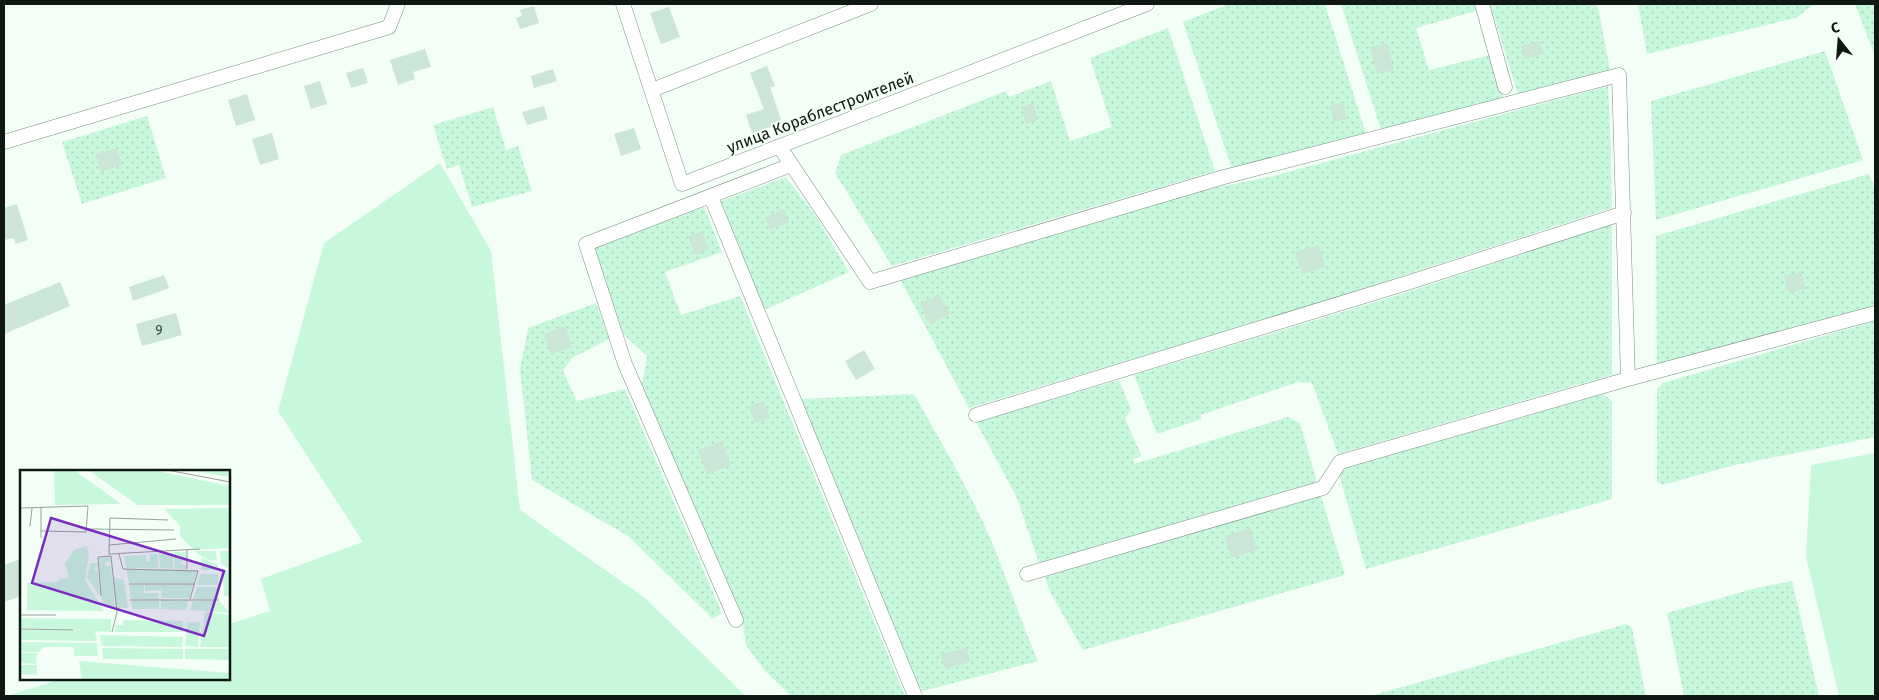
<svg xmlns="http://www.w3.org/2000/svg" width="1879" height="700" font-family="'Fira Sans',sans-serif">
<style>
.grass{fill:#c8f8dc}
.garden{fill:url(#garden-dots)}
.building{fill:#cbe5d6}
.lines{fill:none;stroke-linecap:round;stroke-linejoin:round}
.minor-casing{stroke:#768e80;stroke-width:15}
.minor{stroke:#fff;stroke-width:14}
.labels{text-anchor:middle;stroke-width:4;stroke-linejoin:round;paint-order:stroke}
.number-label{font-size:14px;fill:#3e4b44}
.street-label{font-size:16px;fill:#0f1813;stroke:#f3fef7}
.inset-road{fill:none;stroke:#98a29c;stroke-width:1}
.view{fill:#7b2cbf;fill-opacity:0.15;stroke:#7b2cbf;stroke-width:2.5}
.inset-edge{fill:none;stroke:#0f1813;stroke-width:2.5}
</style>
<defs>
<pattern id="garden-dots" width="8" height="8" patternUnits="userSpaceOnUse" patternTransform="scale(1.25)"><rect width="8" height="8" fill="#c8f8dc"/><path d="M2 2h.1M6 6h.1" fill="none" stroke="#abd4bc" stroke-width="1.8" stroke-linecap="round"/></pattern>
</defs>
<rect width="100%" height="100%" fill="#f3fef7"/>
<path class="grass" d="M440 163 491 251 520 510 645 598 746 696H7L61 679H229V624L270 611 261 579 363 542 278 411 324 243Z
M1875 453V696H1839L1806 557 1811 465Z"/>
<path class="garden" d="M1229 4H1325L1366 134 1232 169 1183 22Z
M1341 4H1474L1476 11 1416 28 1429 70 1490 55 1504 98 1381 130Z
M1490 4H1596L1599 11 1610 70 1518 94Z
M1638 4H1812L1813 5 1796 18 1647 54Z
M1855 4H1875V56Z
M1168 28 1215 171 892 266 835 173 841 155 1006 91 1009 97 1051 81 1070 141 1112 127 1090 58Z
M1825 51 1863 160 1656 220 1651 101Z
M1608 86 1611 153 1612 208 1306 307 969 408 900 279 1203 190 1269 177Z
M493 107 506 150 518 146 532 191 472 207 459 165 447 169 433 125Z
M147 116 166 178 82 204 62 142Z
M1869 174 1875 189V306L1657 369 1656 236Z
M786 177 817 218 849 272 762 311 719 202Z
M704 207 722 252 665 272 681 315 740 296 905 696H791L764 670 746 645 742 619 641 389 647 356 624 335 592 249Z
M1612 224V375L1338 454 1312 383 1298 382 1201 415 1202 419 1157 434 1134 375 1405 293Z
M596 303 609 339 572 358 563 371 577 401 625 389 722 613 713 619 628 536 532 480 520 369 528 328Z
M1875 321V437L1735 465 1662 485 1657 482V389L1663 383Z
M1119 380 1131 409 1125 419 1142 456 1133 459 1134 464 1288 417 1300 423 1317 482 1039 563 1017 498 976 422Z
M914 394C942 444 972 494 994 547 1009 585 1022 624 1038 661L919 692 799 399Z
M1603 394 1612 401V499L1366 569 1339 474 1342 469Z
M1321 496 1345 575 1083 650 1050 592 1045 577Z
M1792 581 1819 696H1684L1667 613 1756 588Z
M1627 624 1632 628 1646 696H1370Z"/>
<path class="building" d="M534 6 539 23 520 29 516 18 522 16 520 10Z
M669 7 680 37 661 44 650 13Z
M1540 41 1543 54 1524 59 1521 46Z
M1387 43 1394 70 1377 74 1370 47Z
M425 49 431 67 413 72 415 79 398 85 390 60Z
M767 66 775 86 770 87 782 123 752 133 746 115 764 109 750 73Z
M363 68 368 83 351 88 346 73Z
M553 69 557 81 534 88 531 76Z
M320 81 327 104 311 109 304 86Z
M247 94 255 120 236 126 228 100Z
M1343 102 1347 119 1334 122 1330 105Z
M1033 103 1038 120 1026 124 1021 107Z
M544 106 548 119 527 125 522 112Z
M634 128 641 149 621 156 614 134Z
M272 133 279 159 260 165 252 139Z
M117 148 122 165 101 172 95 154Z
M17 204 28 240 15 244 14 238 4 240V208Z
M784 209 789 222 770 230 765 217Z
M702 231 709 249 695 255 688 236Z
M1319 245 1325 267 1302 274 1295 252Z
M1801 272 1806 289 1789 293 1784 276Z
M164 275 169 288 133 301 129 287Z
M60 282 70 306 4 334V305Z
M939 294 950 314 930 324 920 304Z
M176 313 182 335 142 346 136 324Z
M565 326 572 347 551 354 544 334Z
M864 350 875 369 856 380 845 361Z
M764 401 770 418 755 423 749 406Z
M722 441 731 465 707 475 698 450Z
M1250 528 1257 550 1231 558 1225 536Z
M21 559V596L4 602V565Z
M967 648 970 662 945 669 941 654Z"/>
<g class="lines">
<defs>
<path id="minor" d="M623 4 682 184 1147 4
M1482 4 1505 87
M652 90 871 4
M4 142 389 27 398 4
M779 146 870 282 1224 177 1619 75 1628 379
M711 197 915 696
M976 415 1407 283 1624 213
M1027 574 1323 488 1340 462 1628 379 1875 313
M736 620 625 364 586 244 791 165"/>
</defs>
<use href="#minor" class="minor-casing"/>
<use href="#minor" class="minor"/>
</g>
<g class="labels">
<g class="number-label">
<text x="159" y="335">9</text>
</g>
<g class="street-label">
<text transform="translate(820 112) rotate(-21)" y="6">улица Кораблестроителей</text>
</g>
</g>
<g transform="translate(20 470)">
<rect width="210" height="210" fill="#f3fef7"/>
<path d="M34 0H54L101 34 35 35ZM68 0H132L210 16V35H118ZM171 0H210V7L197 5ZM210 38V78L174 80 160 66V56L144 39ZM67 76 69 85 65 110 84 141 7 140V113L39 112V109L49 108 45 94 54 80ZM185 142 210 145V177H180ZM59 191 210 203V210H62Z" fill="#c8f8dc"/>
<path d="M174 81H196L197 91 188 90ZM200 81H210V99L201 94ZM154 82H167V91H161V95H167V100L155 99ZM153 83V99L140 98 139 84ZM130 84H138V98H106L104 86 126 85V91H130ZM90 87 91 92H85V96H91L95 138 86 137 82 129 79 88ZM182 88 198 95V100H181ZM71 93H78V97L73 98 78 102 79 125 67 107ZM202 98 210 102V126H204ZM106 99 177 101 174 113H109ZM180 104H198V115H177ZM93 107 104 110 108 138H96ZM173 114 169 128H142L141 120 125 121V115ZM109 115H124V123H138L139 130 111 129ZM177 117H198L199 129H173ZM141 130 168 131 166 140 141 139ZM111 131H139V139H113ZM173 131H199L210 143 170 140ZM0 148 91 149V162L0 158ZM103 150 163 151V162H95V155H103ZM167 152H180L178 177 165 176ZM0 160 75 161 77 171 0 170ZM80 165 163 167 162 177 82 176ZM0 172 77 173 78 186H54V178L51 177H23L19 182H1ZM82 178 163 179V189H83ZM165 179H210V190L165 189ZM0 183H17L16 194 0 193ZM0 195H17V205L0 204Z" fill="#c8f8dc"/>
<path class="inset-road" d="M147 0 210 12M21 37V68M0 38 68 36 66 62 21 61M148 50 90 48 89 84 180 79M10 56 12 38M68 59 154 60M89 75 156 69M167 79V99M99 84 103 99 178 101 170 129M91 86 97 142 92 162M109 114H175M81 126 78 87 91 86M110 130H199M0 145H36M0 159 53 160"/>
<path class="view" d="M31 48 204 101 184 166 12 113Z"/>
<rect width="210" height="210" class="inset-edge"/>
</g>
<rect width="1879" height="700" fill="none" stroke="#0f1813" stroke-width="10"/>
<g transform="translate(1839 40) rotate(343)" stroke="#f3fef7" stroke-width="4" paint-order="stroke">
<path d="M0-4L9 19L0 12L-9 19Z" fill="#0f1813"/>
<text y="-8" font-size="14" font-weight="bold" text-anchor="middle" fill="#0f1813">С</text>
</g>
</svg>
